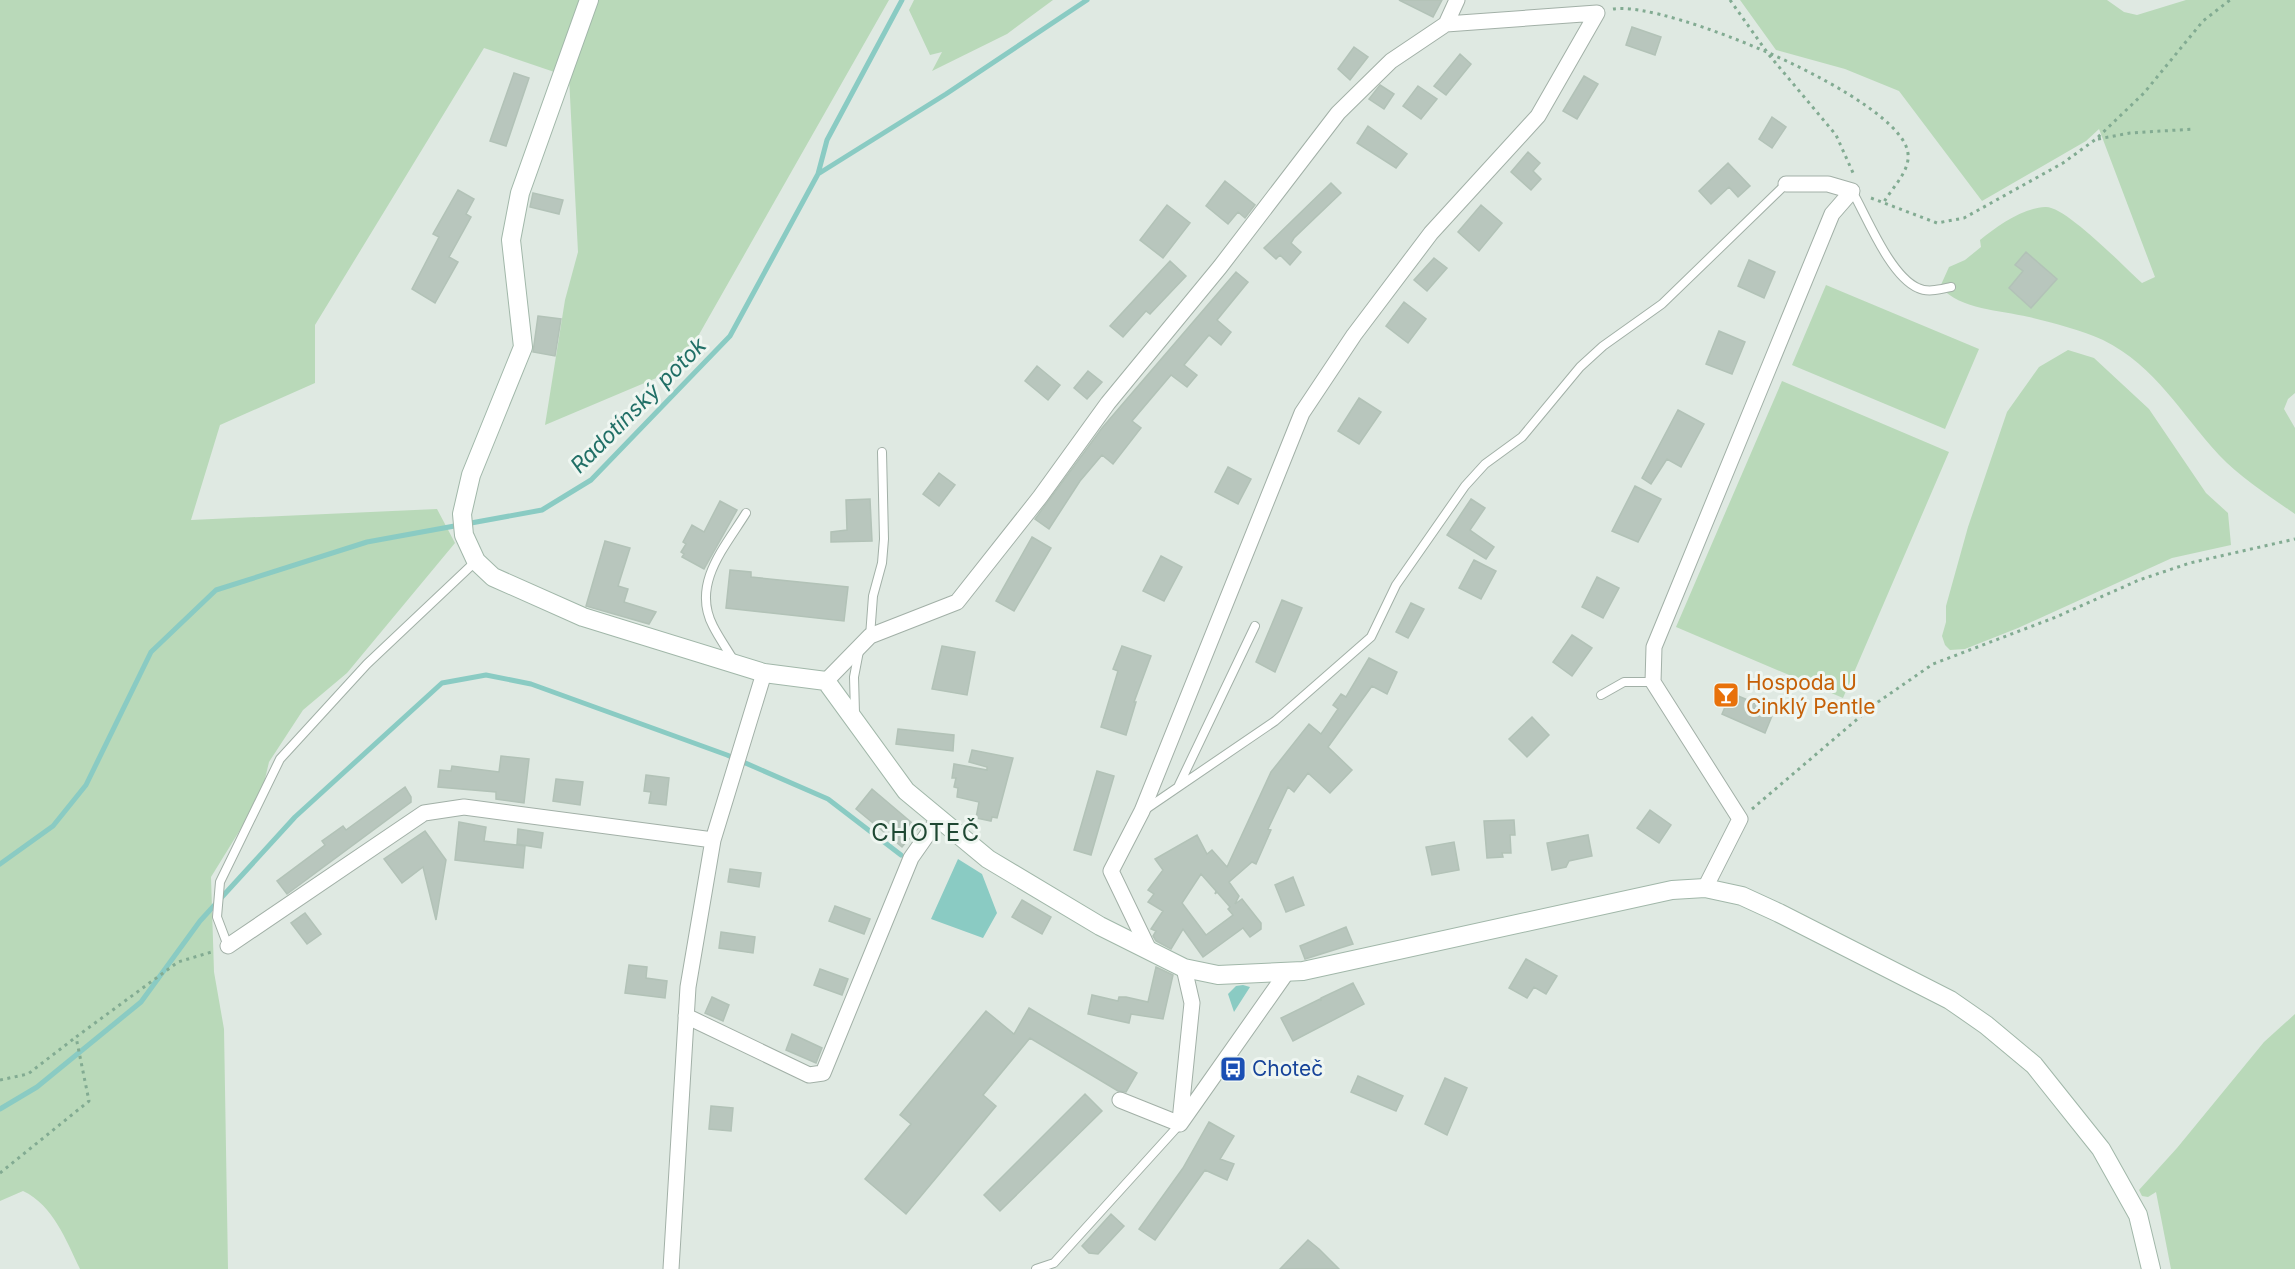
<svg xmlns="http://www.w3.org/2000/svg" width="2295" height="1269" font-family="Inter,sans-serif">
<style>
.green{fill:#b9d9b9}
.water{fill:#8acbc3}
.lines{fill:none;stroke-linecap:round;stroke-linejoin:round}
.stream{stroke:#8acbc3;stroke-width:5}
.building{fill:#b8c6bd;stroke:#b2c2b7;stroke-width:1.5;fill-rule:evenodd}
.lane-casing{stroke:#a2b0a7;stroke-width:10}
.street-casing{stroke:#a2b0a7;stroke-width:17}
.secondary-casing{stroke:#a1b7a9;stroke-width:20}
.path{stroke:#82ab92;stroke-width:3;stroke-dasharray:3 4.5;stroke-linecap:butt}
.lane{stroke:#fff;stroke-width:8}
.street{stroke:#fff;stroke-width:15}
.secondary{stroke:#fff;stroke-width:18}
.labels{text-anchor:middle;stroke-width:6;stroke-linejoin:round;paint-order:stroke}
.food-label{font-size:21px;fill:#c56008;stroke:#eff6f1;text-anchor:start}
.transit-label{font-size:21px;fill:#164399;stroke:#eff6f1;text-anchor:start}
.water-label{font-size:22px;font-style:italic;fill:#206f66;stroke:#eff6f1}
.quarter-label{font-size:24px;letter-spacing:1.5px;fill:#1f4833;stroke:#eff6f1}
</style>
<rect width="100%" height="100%" fill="#dfe9e2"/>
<path class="green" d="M0 0H889L680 368 545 425 565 300 578 252 569 77 484 48 315 325V383L220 425 191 520 437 509 455 543 347 673 303 710 269 762 261 796 211 877 214 972 224 1029 228 1269H80C66 1240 53 1205 23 1191L0 1201Z
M914 0H1053L1007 34 932 71 942 52 930 55 909 10Z
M1740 0H2107L2124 12 2137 15 2186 0H2295V393L2288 399 2284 409 2295 428V514C2269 496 2241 478 2219 455 2180 413 2157 367 2103 340 2081 330 2053 323 2029 317 1999 310 1962 310 1940 287L1949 267 1965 260 1981 247 1980 240C1997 226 2023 208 2045 207 2065 205 2125 268 2142 283L2155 277 2099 129 2086 141 1982 201 1899 91 1845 69 1776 50Z
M1826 285 1979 349 1945 429 1792 365Z
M2068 350 2094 358 2149 409 2206 493 2228 513 2231 545 2172 558 2018 628 1965 649 1950 650 1945 645 1942 636 1946 622V606L1968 527 2007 412 2039 367Z
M1782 381 1949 452 1843 698 1676 627Z
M2295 1014V1269H2171L2156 1192 2148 1197 2142 1196 2139 1190 2177 1148 2264 1042Z"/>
<path class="water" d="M958 859 982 874 997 913 983 938 931 919Z
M1243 985 1250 987 1234 1012 1228 994 1236 986Z"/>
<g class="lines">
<path class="stream" d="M818 174 827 140 902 0
M0 864 53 826 86 785 151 652 216 590 367 542 542 510 591 480 730 336 818 174 946 94 1087 0
M0 1109 37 1087 141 1002 200 921 295 817 442 683 486 675 531 684 727 755 828 799 901 855"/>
</g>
<path class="building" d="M1399 0H1442L1433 17Z
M1632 27 1661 37 1655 55 1626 45Z
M1354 47 1368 57 1350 80 1338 69Z
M1460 54 1471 64 1446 95 1434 86Z
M514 73 529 78 506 146 490 141Z
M1584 76 1598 84 1577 119 1563 111Z
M1380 85 1394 94 1384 109 1369 99Z
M1418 86 1437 99 1421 119 1403 106Z
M1772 117 1786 127 1772 148 1759 139Z
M1368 126 1407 154 1396 168 1357 143Z
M1528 152 1540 163 1533 171 1541 179 1531 190 1511 172Z
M1728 163 1750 186 1738 197 1729 187 1711 204 1699 191Z
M1225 181 1255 205 1245 218 1238 212 1228 224 1206 206Z
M1331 183 1341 193 1294 238 1291 243 1301 252 1290 265 1280 255 1276 259 1264 248Z
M458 190 474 199 466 214 471 217 449 257 458 262 435 303 412 289 439 237 433 234Z
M533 193 563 200 559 214 530 207Z
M1167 205 1190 223 1163 258 1140 240Z
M1481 205 1502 223 1479 251 1458 232Z
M2026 252 2057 279 2031 308 2009 288 2023 271 2015 265Z
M1434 258 1447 268 1427 291 1414 280Z
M1749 260 1775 272 1764 298 1738 286Z
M1170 261 1186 276 1150 314 1146 311 1123 337 1110 326Z
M1236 272 1248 282 1217 320 1231 332 1221 345 1209 335 1184 365 1197 375 1187 387 1171 375 1132 421 1141 428 1113 464 1102 455 1080 481 1049 529 1035 519 1102 428Z
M1404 302 1426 319 1408 343 1386 326Z
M538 316 561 319 555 356 533 352Z
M1719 331 1745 342 1732 374 1706 364Z
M1037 366 1060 385 1048 400 1025 381Z
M1088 371 1102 382 1087 399 1074 388Z
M1359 398 1381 412 1359 444 1338 431Z
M1678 410 1704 424 1681 467 1667 459 1651 484 1642 478Z
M1228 467 1251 479 1238 504 1215 492Z
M939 473 955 485 939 506 923 494Z
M1635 486 1661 499 1638 542 1612 531Z
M870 499 872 541 831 542V532L847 530 846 500Z
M1471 499 1485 508 1470 530 1494 547 1486 559 1447 535Z
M720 501 737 510 704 569 682 557 684 554 681 552 686 544 683 542 692 525 704 532Z
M1032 537 1051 548 1014 611 996 601Z
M605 541 630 548 618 586 628 589 624 602 656 612 649 624 586 606Z
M1161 556 1182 567 1164 601 1143 591Z
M1474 560 1496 571 1481 599 1459 588Z
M730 570 751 572V577L848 587 844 621 726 608Z
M1597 577 1619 588 1603 618 1582 607Z
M1282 600 1302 608 1275 672 1256 662Z
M1411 603 1424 609 1408 638 1396 632Z
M1572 635 1592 648 1572 676 1553 662Z
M942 646 975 652 967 695 932 689Z
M1122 646 1151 656 1134 702H1136L1126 735 1101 727 1118 671 1113 669Z
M1369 658 1397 672 1387 694 1372 686 1328 747 1352 770 1330 793 1308 773 1294 792 1288 787 1268 829 1271 830 1256 864 1252 862 1229 882 1239 896 1235 904 1242 899 1261 923V929L1250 937 1243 928 1203 957 1183 929 1171 949 1156 941 1153 936 1156 931 1151 929 1163 911 1148 902 1154 894 1148 890 1163 870 1155 859 1197 835 1207 854 1212 850 1227 867 1271 772 1309 724 1321 734 1338 709 1333 705 1341 694 1346 697ZM1201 874 1216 891 1215 894 1217 892 1230 907 1228 909 1233 915 1206 935 1182 903Z
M1731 693 1774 711 1765 733 1722 714Z
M1532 717 1549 735 1527 757 1509 739Z
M898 729 954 735 953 751 896 744Z
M972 750 1013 758 997 818 992 817 991 821 976 818 979 802 957 797 958 788 954 787 956 778H952L954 764 987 770V767L969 762Z
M501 756 529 759 524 803 496 799V792L438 787 440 770 451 771 452 766 499 772Z
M1097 771 1114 776 1091 855 1074 850Z
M646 775 669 778 666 805 649 803 651 792 644 791Z
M556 779 583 782 580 805 553 801Z
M405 787 411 797V802L287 894 277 881 325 845 322 841 343 826 346 830Z
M872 789 918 828 902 847 856 809Z
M1650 810 1671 825 1659 843 1637 828Z
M1514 820 1515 835H1510L1511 853H1502L1503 857 1487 858 1484 821Z
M459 822 486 827 484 841 525 846 523 868 455 860Z
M518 829 543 833 541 848 517 844Z
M425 831 446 860 436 920 423 867 402 883 384 859Z
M1588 835 1592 856 1569 861 1566 867 1552 870 1547 843Z
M1454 842 1459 870 1432 875 1426 847Z
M730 869 761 873 759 887 728 882Z
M1293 877 1304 905 1286 912 1275 885Z
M1022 900 1051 917 1042 934 1012 917Z
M835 906 870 919 864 934 829 921Z
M305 913 321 934 307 944 291 923Z
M1346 927 1353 944 1305 959 1300 946Z
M721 932 755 937 753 953 719 948Z
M1526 959 1557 976 1546 994 1534 987 1527 998 1509 988Z
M629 965 647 967 646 978 667 981 665 998 625 993Z
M1156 967 1173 975 1163 1019 1131 1014 1129 1023 1088 1014 1092 995 1118 1001 1119 997H1126L1148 1002Z
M820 969 848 979 842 995 814 985Z
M1353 983 1364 1004 1293 1041 1281 1018 1320 999 1321 1001V998Z
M712 997 729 1005 723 1021 705 1013Z
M1029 1008 1137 1073 1126 1092 1118 1091 1030 1038 983 1095 996 1106 906 1214 865 1179 911 1124 900 1115 986 1011 1014 1034Z
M792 1034 822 1048 816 1063 786 1050Z
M1358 1076 1403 1096 1396 1111 1351 1092Z
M1445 1078 1467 1088 1447 1135 1425 1124Z
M1085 1094 1102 1111 1000 1211 984 1195Z
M711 1106 733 1108 731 1131 709 1129Z
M1209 1122 1234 1136 1220 1159 1234 1164 1227 1180 1205 1170 1155 1240 1139 1229 1183 1168Z
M1111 1214 1124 1226 1098 1254 1089 1253 1082 1246Z
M1308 1240 1319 1249 1339 1269H1280Z"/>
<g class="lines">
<defs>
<path id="lane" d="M1852 191C1867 217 1890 276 1918 288 1928 293 1941 289 1951 287
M870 636 873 596 882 563 884 539 882 452
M734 661C727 649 719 638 713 626 691 584 725 547 746 513
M1601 695 1624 682H1653
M855 713 854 677 859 651
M1179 785 1255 626
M1146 809 1275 721 1371 637 1396 585 1465 486 1485 464 1522 437 1580 367 1603 346 1662 304 1786 184
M228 946 217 917 220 882 280 759 367 664 475 562
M1036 1269 1054 1263 1180 1124"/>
<path id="street" d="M1446 24 1457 0
M826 681 870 636 957 602 1040 497 1108 403 1220 267 1338 113 1391 61 1446 24 1597 13 1538 116 1431 233 1354 335 1302 413 1142 811 1111 871 1149 950
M1705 888 1740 819 1653 682 1654 647 1832 214 1852 191 1828 184H1786
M228 946 424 813 464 807 713 840
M686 1016 809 1075 823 1073 911 858 939 818
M1120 1100 1180 1124
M1180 1121 1192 1003 1184 968
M1180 1124 1287 972
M671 1269 688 987 713 840 764 673"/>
<path id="secondary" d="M589 0 520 193 511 240 523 347 471 475 462 514 464 535 476 561 493 577 583 617 764 673 826 681 906 791 988 859 1100 926 1184 968 1218 975 1303 971 1672 890 1705 888 1742 896 1779 913 1950 1000 1986 1025 2034 1065 2101 1149 2138 1215 2151 1269"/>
</defs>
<use href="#lane" class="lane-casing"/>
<use href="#street" class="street-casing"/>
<use href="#secondary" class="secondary-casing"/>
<path class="path" d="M1730 0 1769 55 1836 135 1854 175
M1613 9C1666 0 1904 99 1908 154 1910 171 1892 188 1884 202
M2098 139 2130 133 2194 129
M1871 198 1937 223 1964 218 2063 163 2096 139 2144 93 2203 21 2230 0
M1752 809 1875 704 1933 664 2056 617 2139 580 2190 563 2295 539
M0 1080 28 1074 76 1037
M0 1173 89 1101 76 1037 178 962 215 951"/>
<use href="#lane" class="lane"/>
<use href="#street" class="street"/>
<use href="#secondary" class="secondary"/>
</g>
<defs>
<symbol id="bar-square" viewBox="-11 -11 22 22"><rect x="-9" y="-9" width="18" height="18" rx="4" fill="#e8710a" stroke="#eff6f1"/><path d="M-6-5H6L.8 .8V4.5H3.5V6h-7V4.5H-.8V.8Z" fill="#fff"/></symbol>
<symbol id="bus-square" viewBox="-11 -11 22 22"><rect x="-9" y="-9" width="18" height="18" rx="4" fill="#1a4fb4" stroke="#eff6f1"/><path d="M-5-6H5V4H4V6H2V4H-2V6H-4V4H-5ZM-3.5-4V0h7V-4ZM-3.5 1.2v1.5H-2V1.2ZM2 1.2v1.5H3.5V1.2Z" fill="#fff"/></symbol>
</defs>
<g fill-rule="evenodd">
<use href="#bar-square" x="1711" y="680" width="30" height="30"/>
<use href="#bus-square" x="1218" y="1054" width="30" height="30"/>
</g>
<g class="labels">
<g class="food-label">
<text x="1746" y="690">Hospoda U<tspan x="1746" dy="24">Cinklý Pentle</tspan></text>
</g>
<g class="transit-label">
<text x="1252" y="1076">Choteč</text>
</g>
<g class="water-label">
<text transform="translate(638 405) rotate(-45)" y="8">Radotínský potok</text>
</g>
<g class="quarter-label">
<text x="926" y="841">CHOTEČ</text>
</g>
</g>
</svg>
